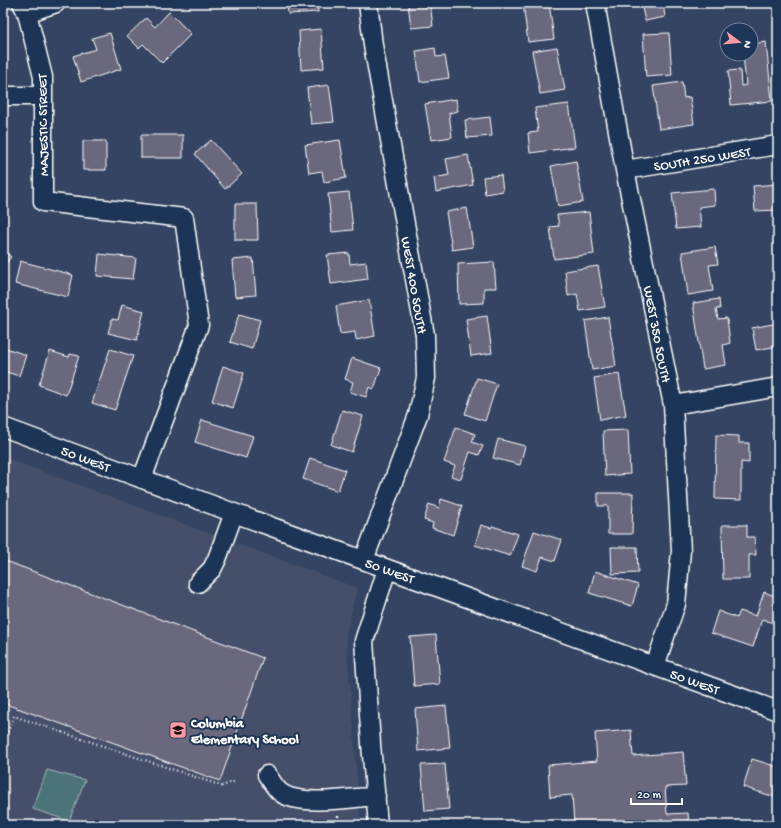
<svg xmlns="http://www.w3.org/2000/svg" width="781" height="828" font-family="'Gochi Hand',sans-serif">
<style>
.built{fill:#444f6a}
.green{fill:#4b7378;stroke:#a5b9bc}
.building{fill:#6a687d;stroke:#fff}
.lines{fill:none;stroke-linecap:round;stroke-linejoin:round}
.minor-casing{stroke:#fff;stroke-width:21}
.path{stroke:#fff;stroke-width:2.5;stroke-dasharray:1 3;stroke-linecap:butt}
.minor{stroke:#1d3557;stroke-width:18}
.labels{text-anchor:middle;stroke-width:4;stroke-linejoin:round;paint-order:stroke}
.street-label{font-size:14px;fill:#fff;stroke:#1d3557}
.poi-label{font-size:14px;font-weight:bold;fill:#fff;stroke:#1d3557;text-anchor:start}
</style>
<rect width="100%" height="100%" fill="#344462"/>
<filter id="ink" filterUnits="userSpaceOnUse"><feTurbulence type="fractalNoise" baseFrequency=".025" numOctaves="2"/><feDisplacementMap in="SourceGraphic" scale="8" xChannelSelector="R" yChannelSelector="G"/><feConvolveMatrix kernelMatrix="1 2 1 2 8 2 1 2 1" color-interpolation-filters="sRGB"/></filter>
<g filter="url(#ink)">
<path class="built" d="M3 457 357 588 346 635 361 825H3Z"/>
<path class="green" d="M47 770 85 780 69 821 33 809Z"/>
<path class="building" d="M294 3H317L318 12 288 14 287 4Z
M408 3H430L433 26 411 28Z
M523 3H549L554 39 528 42Z
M641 3H663L665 17 645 21Z
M169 12 191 34 162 63 143 44 139 48 127 36 146 18 155 27Z
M321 29 324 68 301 70 299 31Z
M110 33 121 69 81 82 73 56 96 49 92 38Z
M669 33 672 75 646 77 643 34Z
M766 42 772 101 731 105 728 71 740 70 741 86 746 85 743 54H751V44Z
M557 47 565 90 540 94 532 51Z
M435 48 436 57 445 56 449 78 420 82 416 51Z
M682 82 684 98 690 97 694 124 659 129 653 86Z
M329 85 334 122 311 124 307 88Z
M456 99 458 111 449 113 452 137 431 140 425 104Z
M569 104 575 147 530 153 528 133 538 132 535 108Z
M490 117 492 136 467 138 465 120Z
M141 135H183V158H141Z
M211 140 242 174 225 189 195 154Z
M340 140 346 178 324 182 322 171 309 173 305 145Z
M83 141H106V170H83Z
M468 155 473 185 436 192 434 178 449 175 446 159Z
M576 161 583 202 558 206 551 166Z
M501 175 503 191 485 194 483 177Z
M778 184V210L755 211 753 186Z
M714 189 715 205 699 207 701 227 676 229 672 193Z
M349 192 353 230 332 232 328 194Z
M235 204H257L258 240H235Z
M467 208 473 247 452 250 446 212Z
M589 212 594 254 554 259 550 227 559 226 557 215Z
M715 247 718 264 709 265 713 291 688 295 682 252Z
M3 250 11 257 3 267Z
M349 253 350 264 366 262 368 279 331 284 327 255Z
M99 254 136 258 133 279 97 276Z
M253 258 256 295 235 297 232 260Z
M20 261 73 275 68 297 15 284Z
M494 262 496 288H484V303L459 304 458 264Z
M598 266 605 307 580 311 577 294 568 296 565 271Z
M719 299 720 309H716L718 319 727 318 730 343 723 345 726 365 703 369 693 303Z
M369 300 375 336 356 340 355 332 340 334 336 306Z
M122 305 144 311 137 340 108 333 112 319 118 320Z
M239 314 260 320 252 349 230 342Z
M487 316 492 353 471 356 466 319Z
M608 317 616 366 592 370 585 321Z
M778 323V346L756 350 752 328Z
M3 347 26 355 19 376 3 371Z
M110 349 133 356 115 410 92 403Z
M50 351 69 357 70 354 79 356 66 395 39 385Z
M352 358 381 368 374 389 369 387 366 397 350 392 353 382 345 379Z
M223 366 244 373 233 408 212 401Z
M619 374 626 415 600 420 594 378Z
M477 378 497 384 485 421 465 414Z
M342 410 363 416 352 452 331 445Z
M202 420 253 436 246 458 195 442Z
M456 427 475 434 472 442 483 446 479 455 470 452 461 479 451 476 455 466 444 462Z
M628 430 630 474 605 476 603 431Z
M778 431V455H777L772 432Z
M716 435 739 436V443H749V463L741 462V500L715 499Z
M498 439 525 446 520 465 493 458Z
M310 458 345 470 338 491 303 479Z
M598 493H633L632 534H608V506H598Z
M441 499 462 506 453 535 432 528 433 523 424 520 429 504 439 508Z
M481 525 491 528 492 526 518 534 510 556 475 545Z
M722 525H747V537H755L756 555H749V579H723Z
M534 531 562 540 555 561 542 557 537 571 522 566Z
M611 547H637L638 573 612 574Z
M3 560 263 658 220 781 3 703Z
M595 571 638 585 632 606 589 593Z
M764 592 778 597V618L776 624 762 619 753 647 711 633 718 611 737 618 740 611 756 616Z
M436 635 440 684 414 686 410 637Z
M446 706 450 748 418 751 415 709Z
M631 730 633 756 683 752 686 786 665 787 667 814 688 813 689 825H556L574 824 572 795 550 797 548 765 597 761 595 733Z
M752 759 778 767V798L743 787Z
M445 764 449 809 425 811 421 765Z
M449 822V825H427V823Z"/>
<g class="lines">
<defs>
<path id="minor" d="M22 3 27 13 43 77V202L184 218 199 325 142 479
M595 3 625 170 673 405 681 551 676 604 655 666
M27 13 56 3
M3 96H43
M625 170 778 145
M673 405 778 387
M3 427 234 513 778 711
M364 560 418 415 426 378 425 335 373 45 368 3
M198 583 212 569 217 559 234 513
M267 775C271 780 275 788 280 792 298 807 352 798 376 796
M378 825 371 744 364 641 387 569"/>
</defs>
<use href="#minor" class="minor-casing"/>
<path class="path" d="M3 743 14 716 222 786 236 781
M338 816V825"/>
<use href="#minor" class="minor"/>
</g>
</g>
<defs>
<symbol id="school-square" viewBox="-11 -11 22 22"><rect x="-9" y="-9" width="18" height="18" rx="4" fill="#ff9aa2" stroke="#1d3557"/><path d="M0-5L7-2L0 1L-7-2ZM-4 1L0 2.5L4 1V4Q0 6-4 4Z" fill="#111"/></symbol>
</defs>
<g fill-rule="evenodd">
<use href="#school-square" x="168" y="720" width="20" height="20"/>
</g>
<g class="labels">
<g class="street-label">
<text transform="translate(42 125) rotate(-91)" y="5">MAJESTIC STREET</text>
<text transform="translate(702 158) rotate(-9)" y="5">SOUTH 250 WEST</text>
<text transform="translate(415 285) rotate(80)" y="5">WEST 400 SOUTH</text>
<text transform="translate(658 334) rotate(79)" y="5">WEST 350 SOUTH</text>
<text transform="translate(86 458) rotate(21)" y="5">50 WEST</text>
<text transform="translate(390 570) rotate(20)" y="5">50 WEST</text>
<text transform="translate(695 681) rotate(20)" y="5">50 WEST</text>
</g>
<g class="poi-label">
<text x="191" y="727">Columbia<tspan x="191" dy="16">Elementary School</tspan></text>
</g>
</g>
<rect width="781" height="828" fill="none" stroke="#1d3557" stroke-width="16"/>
<rect x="8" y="8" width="765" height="812" fill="none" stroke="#fff" stroke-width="1.5" filter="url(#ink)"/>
<g transform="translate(739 42) rotate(106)"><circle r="19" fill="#1d3557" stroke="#77869a"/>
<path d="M0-3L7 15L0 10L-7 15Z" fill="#ff9aa2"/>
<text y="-6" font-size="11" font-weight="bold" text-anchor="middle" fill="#ffffff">N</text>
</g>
<path d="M631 798v6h51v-6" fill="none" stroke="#ffffff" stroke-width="2"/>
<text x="637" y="798" font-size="12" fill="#ffffff" stroke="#1d3557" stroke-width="3" paint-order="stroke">20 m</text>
</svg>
